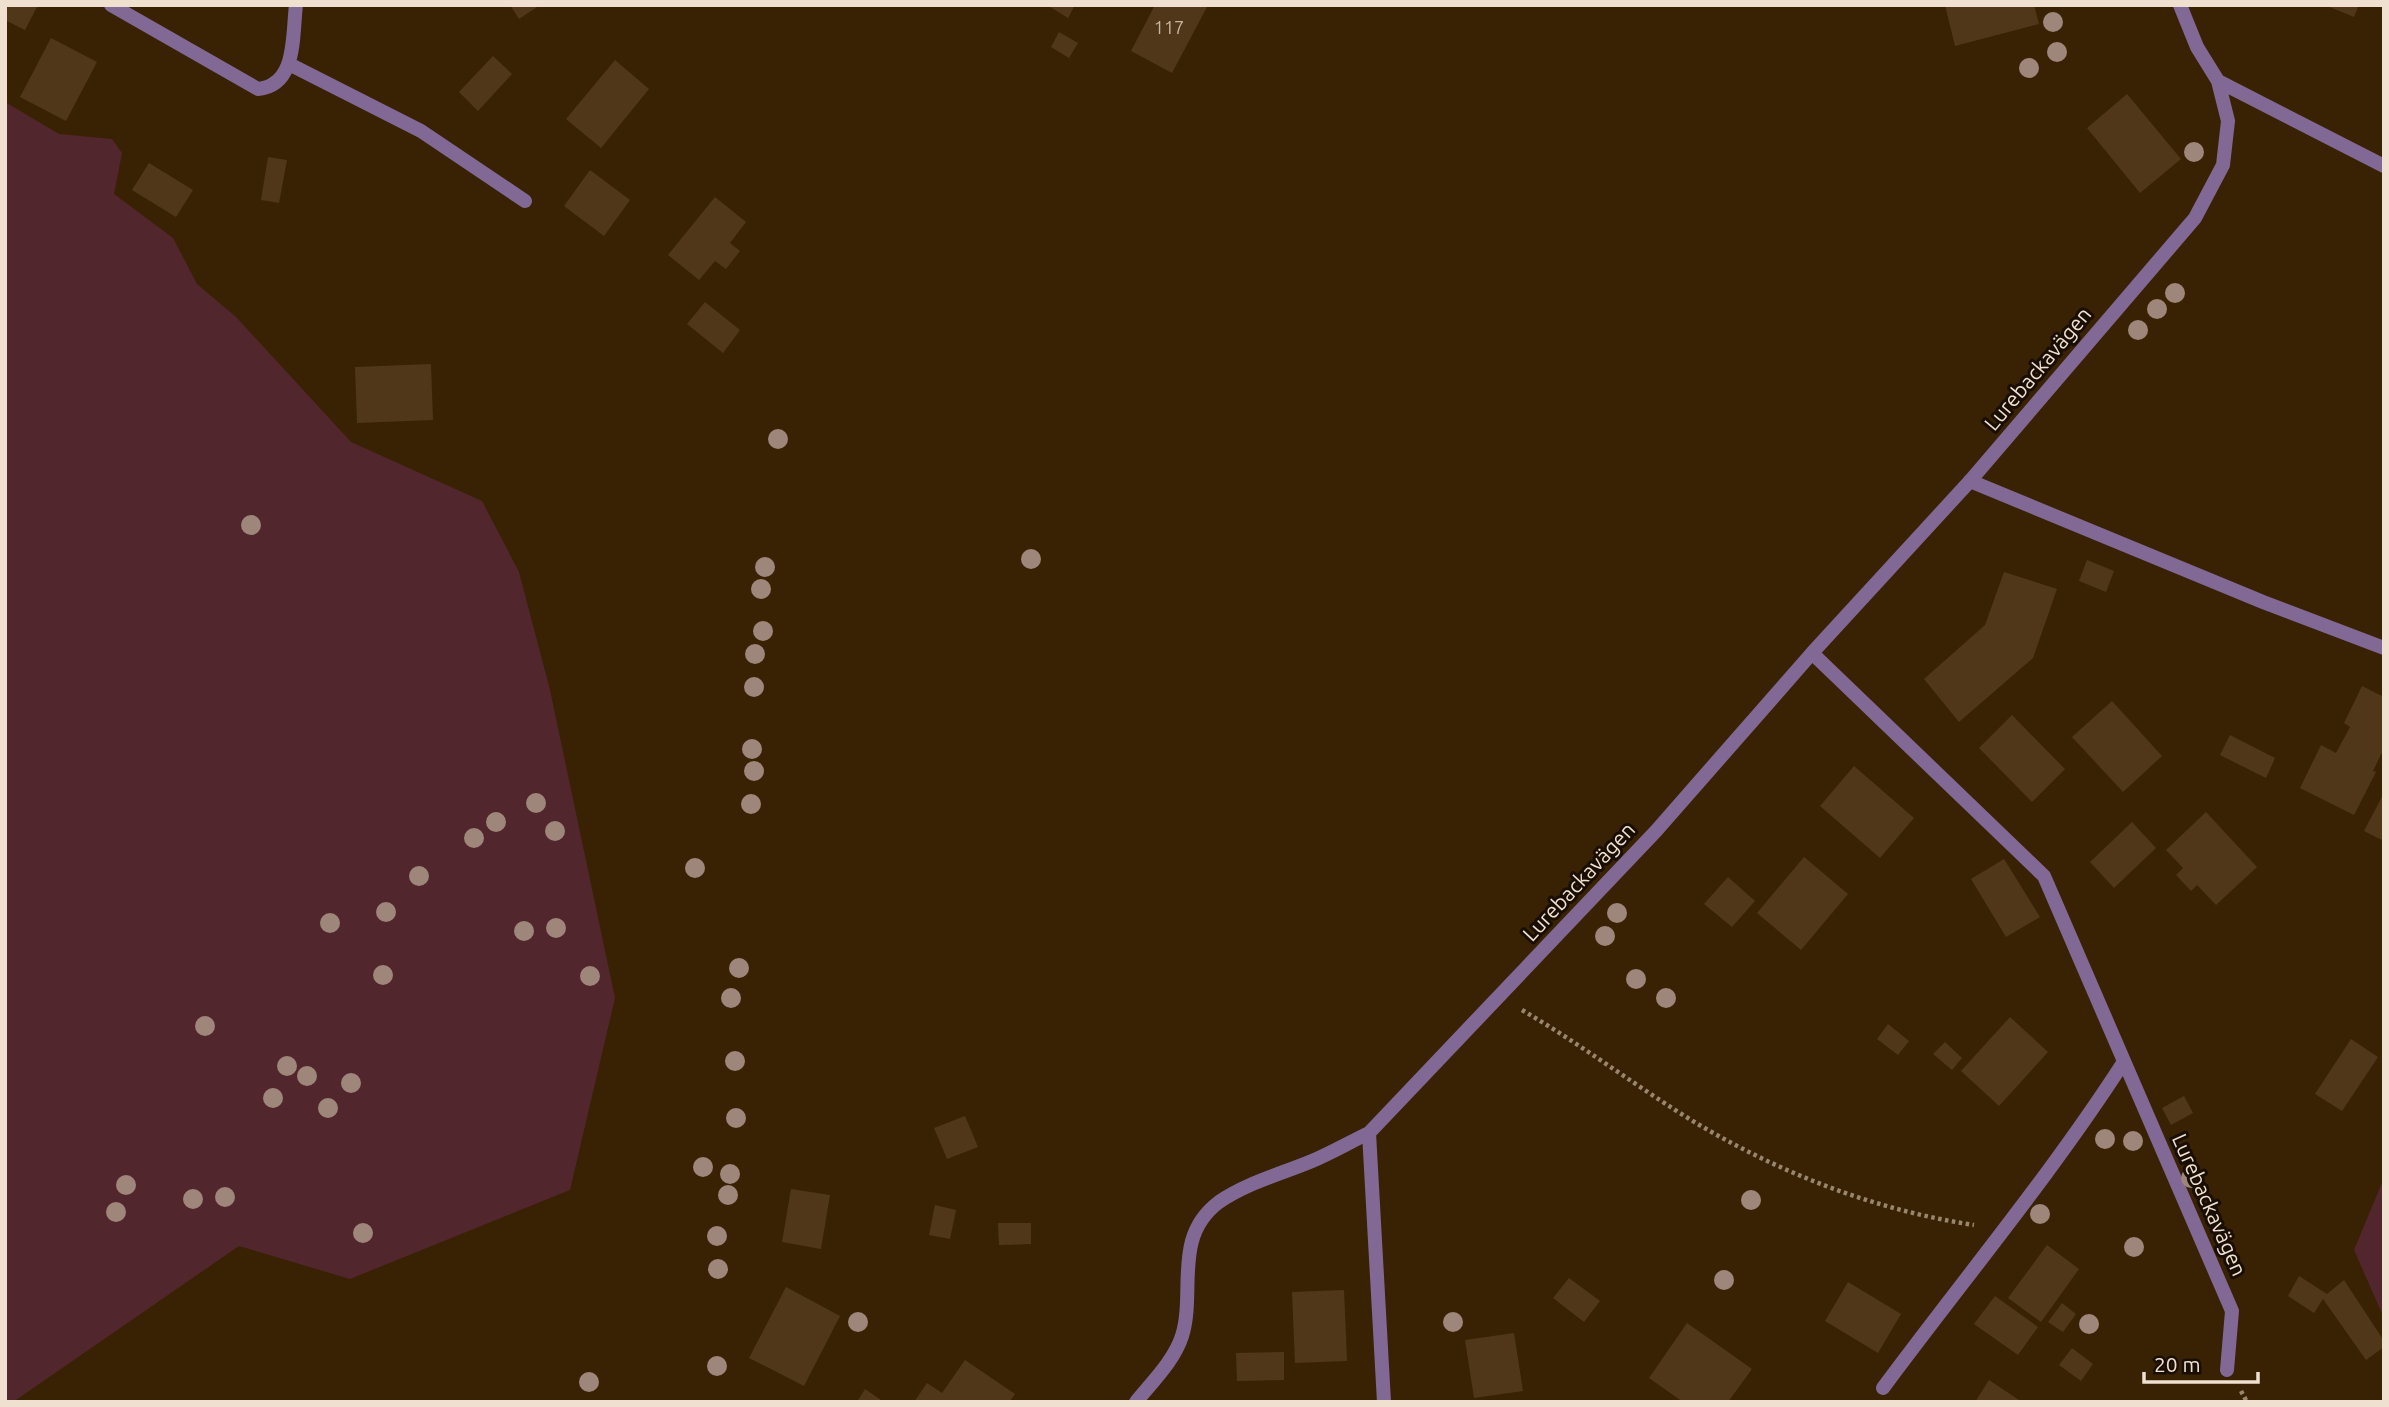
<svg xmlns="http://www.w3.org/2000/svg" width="2389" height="1407" font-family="Ubuntu,sans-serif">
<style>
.green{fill:#51262d}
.building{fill:#503719}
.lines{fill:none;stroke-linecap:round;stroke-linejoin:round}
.path{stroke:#99866e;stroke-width:4.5;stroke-dasharray:3.5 3.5;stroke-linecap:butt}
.lane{stroke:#826995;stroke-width:14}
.street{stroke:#826995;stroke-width:14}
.tree{fill:#9e867a}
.labels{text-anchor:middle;stroke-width:6;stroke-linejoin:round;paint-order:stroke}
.number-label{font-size:18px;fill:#c8b6a2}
.street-label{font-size:21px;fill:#f0e0cf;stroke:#190e04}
</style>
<rect width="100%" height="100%" fill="#392203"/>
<path class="green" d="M5 102 59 134 112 139 122 153 114 194 173 238 197 284 236 317 351 442 482 501 519 572 550 690 615 998 570 1190 350 1279 239 1246 13 1402H5Z
M2384 1178V1318L2354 1250Z"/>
<path class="building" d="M5 5H38L25 30 5 20Z
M510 5H540L519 19Z
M1047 5H1075L1068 18Z
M1155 5H1208L1172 73 1131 51Z
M1945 5H2034L2039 24 1955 46Z
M2325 5H2359L2354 17Z
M1059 32 1078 43 1069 58 1051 47Z
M51 38 97 62 66 121 20 97Z
M493 56 512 74 478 111 459 92Z
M615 60 649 89 601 148 566 119Z
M2127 94 2181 159 2140 193 2087 128Z
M268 157 287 160 279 203 261 200Z
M149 163 193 190 176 217 132 190Z
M590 170 630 200 604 236 564 206Z
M715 197 746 222 730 243 740 251 726 269 715 261 699 280 668 255Z
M705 302 740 330 723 353 687 324Z
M431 364 433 420 357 423 355 367Z
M2087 560 2114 571 2106 592 2079 581Z
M2004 572 2057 589 2033 658 1959 722 1924 679 1985 625Z
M2362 686 2384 697V748L2373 771 2376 772 2354 815 2300 788 2321 745 2336 753 2350 727 2344 723Z
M2112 701 2162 756 2123 792 2072 737Z
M2012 715 2065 769 2032 802 1979 748Z
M2230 735 2275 758 2266 778 2220 755Z
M1854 766 1914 818 1880 858 1820 806Z
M2384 793V841L2364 831Z
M2206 812 2257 867 2216 905 2197 885 2191 891 2176 875 2183 868 2166 850Z
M2132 822 2156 848 2114 888 2090 862Z
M1804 857 1848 894 1801 950 1757 913Z
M2004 859 2040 917 2006 937 1971 879Z
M1728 877 1755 901 1732 927 1704 904Z
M2010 1017 2048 1052 1999 1106 1961 1071Z
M1888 1024 1909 1041 1898 1055 1877 1039Z
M2351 1039 2378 1057 2342 1111 2315 1094Z
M1945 1042 1962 1058 1952 1070 1933 1054Z
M2184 1096 2193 1113 2171 1125 2162 1108Z
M965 1116 978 1147 947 1159 934 1128Z
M791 1189 830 1195 821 1249 782 1242Z
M935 1205 956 1210 950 1239 929 1235Z
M998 1223H1031V1244L999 1245Z
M2047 1245 2079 1269 2041 1322 2008 1298Z
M2299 1276 2327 1294 2344 1280 2384 1341V1347L2366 1360 2323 1299 2314 1313 2288 1296Z
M1569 1278 1600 1301 1584 1322 1553 1298Z
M1848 1282 1901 1314 1878 1353 1825 1321Z
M786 1287 840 1316 804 1386 749 1358Z
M1344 1290 1347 1361 1295 1363 1292 1292Z
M1995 1296 2038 1327 2018 1355 1974 1324Z
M2062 1303 2076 1314 2063 1332 2048 1322Z
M1687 1323 1752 1369 1728 1402H1683L1649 1378Z
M1514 1333 1523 1391 1474 1398 1465 1340Z
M2072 1348 2093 1364 2081 1381 2059 1365Z
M1284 1352V1380L1237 1381 1236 1353Z
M965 1360 1015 1394 1009 1402H914L927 1383 942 1393Z
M1989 1380 2022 1402H1975Z
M865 1389 884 1402H857Z"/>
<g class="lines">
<path class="path" d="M1522 1010C1582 1045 1637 1087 1696 1123 1782 1174 1875 1210 1974 1225
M2241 1391 2247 1402"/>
<path class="lane" d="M1970 481 2263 602 2384 648"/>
<path class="street" d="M111 5 258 89C297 85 292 37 296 5
M289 64 421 131 525 201
M2218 81 2384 166
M1812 653 2044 876 2232 1311 2227 1370
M1369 1133 1384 1402
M1883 1388C1963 1280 2050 1176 2123 1063
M1136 1402C1152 1382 1174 1361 1182 1336 1196 1291 1172 1237 1219 1202 1246 1183 1281 1174 1312 1161 1331 1153 1350 1142 1369 1133L1656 831 1812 653 1970 481 2195 218 2223 165 2228 121 2218 81 2197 47 2180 5"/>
</g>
<g class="tree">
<circle cx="2053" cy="22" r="10"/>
<circle cx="2057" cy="52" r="10"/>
<circle cx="2029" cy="68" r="10"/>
<circle cx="2194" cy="152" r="10"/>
<circle cx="2175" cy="293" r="10"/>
<circle cx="2157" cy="309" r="10"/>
<circle cx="2138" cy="330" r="10"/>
<circle cx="778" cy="439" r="10"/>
<circle cx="251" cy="525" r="10"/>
<circle cx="1031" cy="559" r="10"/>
<circle cx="765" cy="567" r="10"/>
<circle cx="761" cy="589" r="10"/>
<circle cx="763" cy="631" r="10"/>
<circle cx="755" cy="654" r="10"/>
<circle cx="754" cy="687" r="10"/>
<circle cx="752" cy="749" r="10"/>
<circle cx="754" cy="771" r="10"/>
<circle cx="536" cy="803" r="10"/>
<circle cx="751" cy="804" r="10"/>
<circle cx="496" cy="822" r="10"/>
<circle cx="555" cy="831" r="10"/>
<circle cx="474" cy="838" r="10"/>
<circle cx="695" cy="868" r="10"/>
<circle cx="419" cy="876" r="10"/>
<circle cx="386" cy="912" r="10"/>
<circle cx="1617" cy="913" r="10"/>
<circle cx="330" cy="923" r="10"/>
<circle cx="556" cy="928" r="10"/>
<circle cx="524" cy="931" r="10"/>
<circle cx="1605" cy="936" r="10"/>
<circle cx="739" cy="968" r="10"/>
<circle cx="383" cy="975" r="10"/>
<circle cx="590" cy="976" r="10"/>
<circle cx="1636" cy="979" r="10"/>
<circle cx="731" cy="998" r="10"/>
<circle cx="1666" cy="998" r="10"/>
<circle cx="205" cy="1026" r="10"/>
<circle cx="735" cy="1061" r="10"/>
<circle cx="287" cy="1066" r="10"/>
<circle cx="307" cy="1076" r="10"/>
<circle cx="351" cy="1083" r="10"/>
<circle cx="273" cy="1098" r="10"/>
<circle cx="328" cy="1108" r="10"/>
<circle cx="736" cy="1118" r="10"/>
<circle cx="2105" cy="1139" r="10"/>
<circle cx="2133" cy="1141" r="10"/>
<circle cx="703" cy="1167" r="10"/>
<circle cx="730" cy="1174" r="10"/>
<circle cx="2191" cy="1178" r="10"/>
<circle cx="126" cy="1185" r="10"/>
<circle cx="728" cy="1195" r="10"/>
<circle cx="225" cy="1197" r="10"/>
<circle cx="193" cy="1199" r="10"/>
<circle cx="1751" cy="1200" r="10"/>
<circle cx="116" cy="1212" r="10"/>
<circle cx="2040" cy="1214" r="10"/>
<circle cx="363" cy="1233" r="10"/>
<circle cx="717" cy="1236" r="10"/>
<circle cx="2134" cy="1247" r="10"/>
<circle cx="718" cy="1269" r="10"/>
<circle cx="1724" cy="1280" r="10"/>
<circle cx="858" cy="1322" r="10"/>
<circle cx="1453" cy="1322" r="10"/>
<circle cx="2089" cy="1324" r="10"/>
<circle cx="717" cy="1366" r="10"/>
<circle cx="589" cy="1382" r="10"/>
</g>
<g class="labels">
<g class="number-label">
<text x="1169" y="34">117</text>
</g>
<g class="street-label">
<text transform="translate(2038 369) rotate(-50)" y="7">Lurebackavägen</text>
<text transform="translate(1579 882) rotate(-47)" y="7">Lurebackavägen</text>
<text transform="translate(2209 1205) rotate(66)" y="7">Lurebackavägen</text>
</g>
</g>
<rect width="2389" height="1407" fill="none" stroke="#f0e0cf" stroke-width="14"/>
<path d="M2144 1372v10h114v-10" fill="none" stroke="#f0e0cf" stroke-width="3.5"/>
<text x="2154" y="1372" font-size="21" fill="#f0e0cf" stroke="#190e04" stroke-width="5" paint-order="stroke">20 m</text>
</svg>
